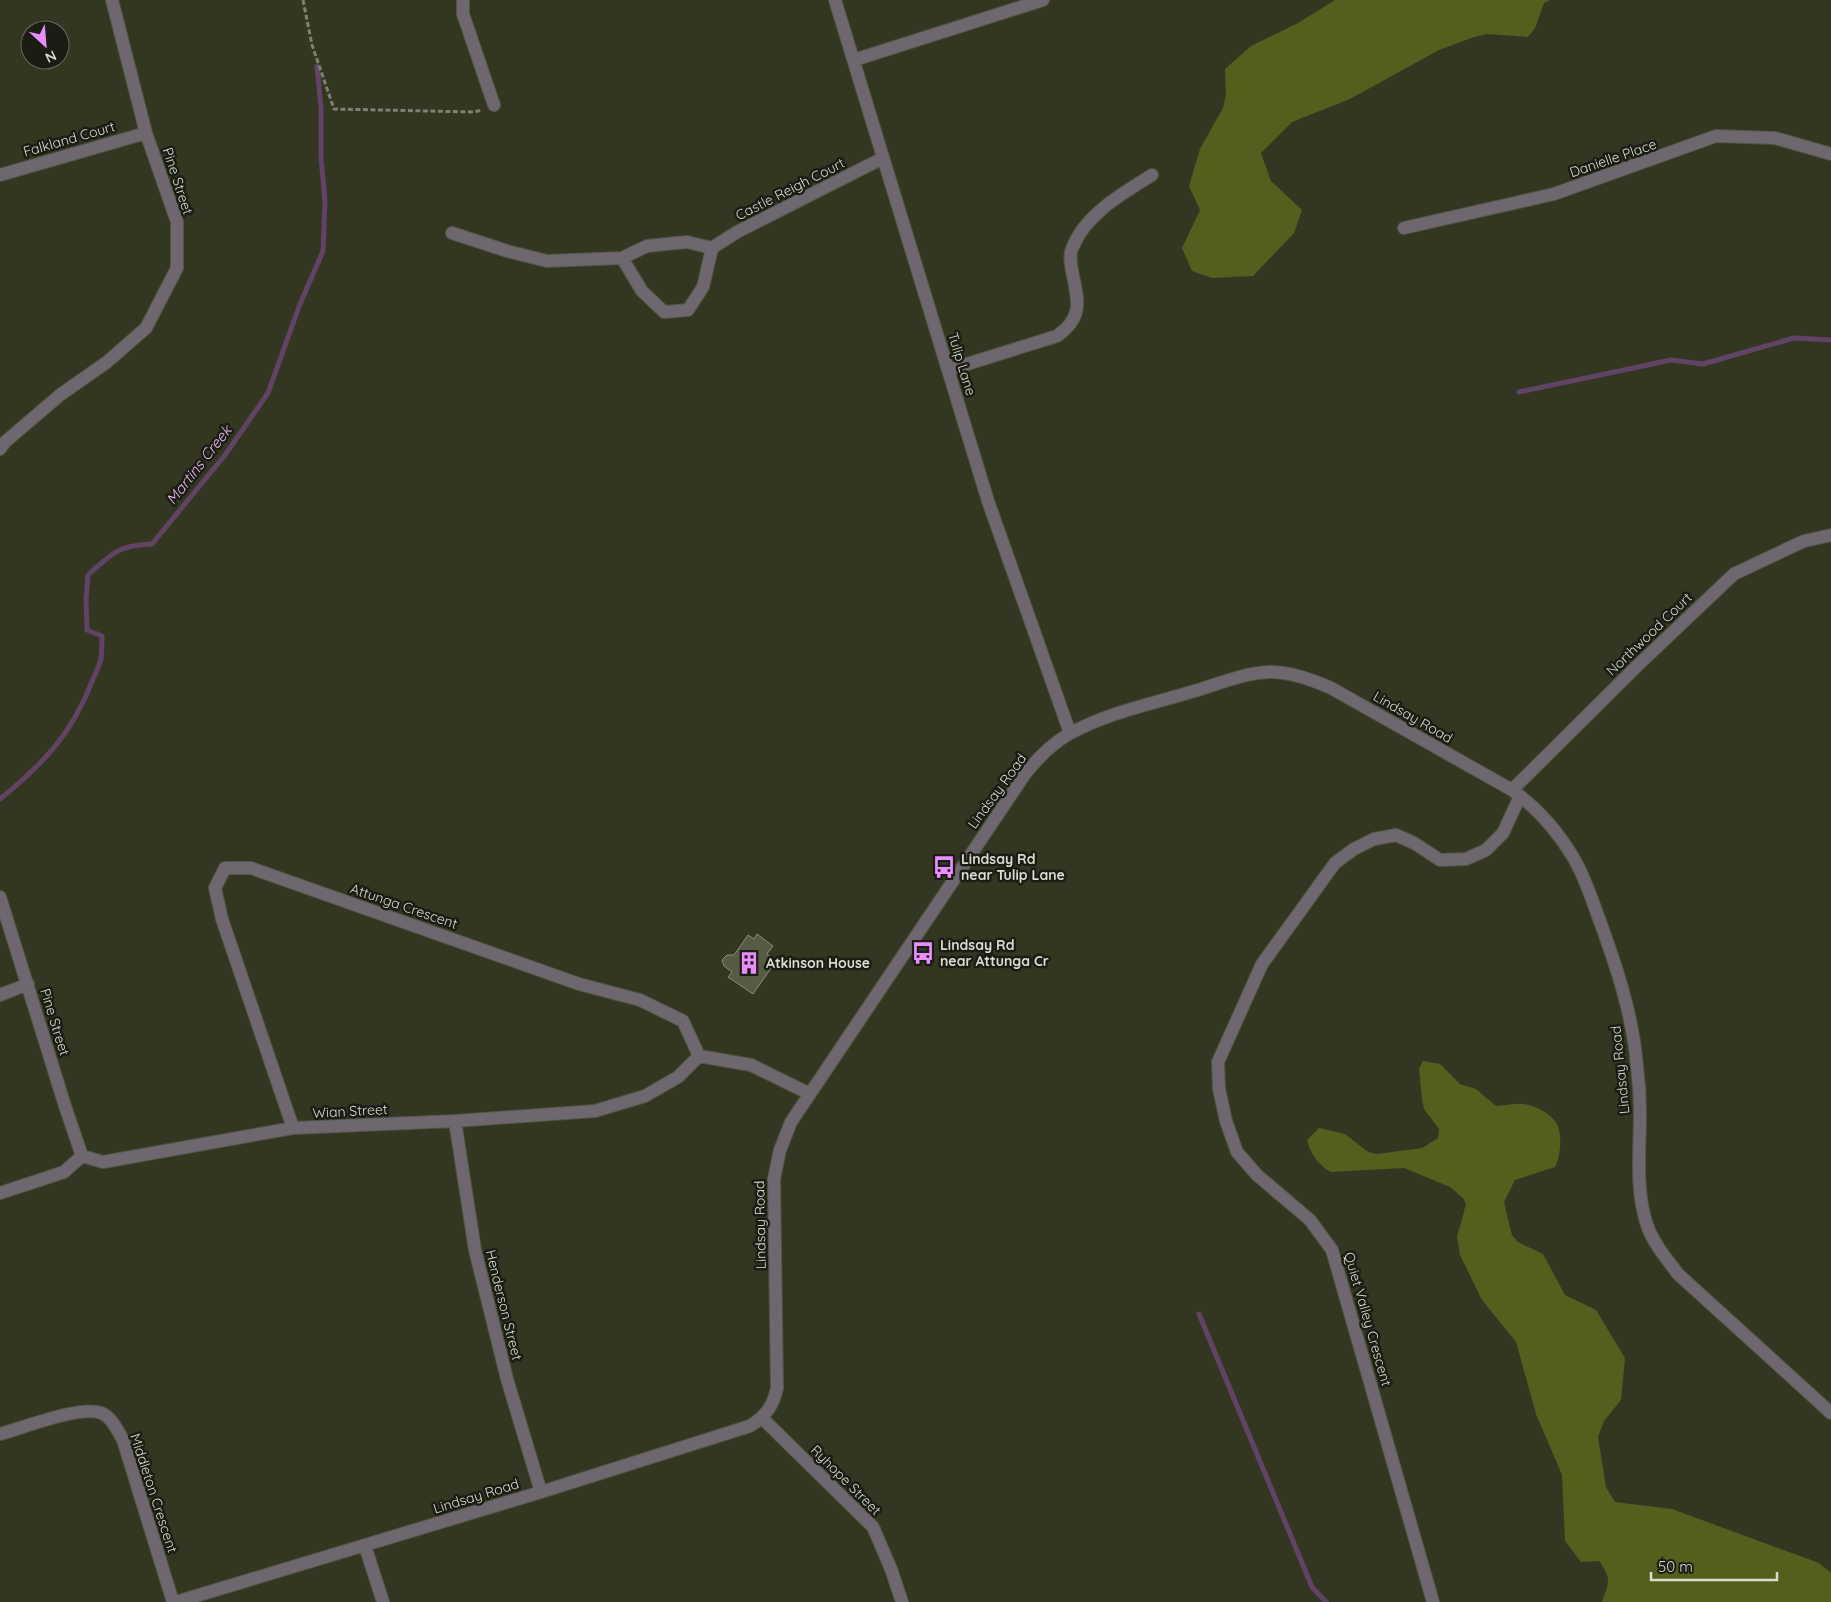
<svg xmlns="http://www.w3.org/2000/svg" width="1831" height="1602" font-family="Quicksand,sans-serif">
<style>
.green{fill:#545e1d}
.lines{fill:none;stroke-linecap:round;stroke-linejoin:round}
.stream{stroke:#614365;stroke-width:5}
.building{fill:#565b44;stroke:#898e76}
.minor-casing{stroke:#515541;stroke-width:14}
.path{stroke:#7e8170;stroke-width:3;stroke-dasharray:5 2.5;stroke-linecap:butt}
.minor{stroke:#6e6770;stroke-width:12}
.labels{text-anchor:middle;stroke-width:5;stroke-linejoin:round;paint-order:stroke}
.street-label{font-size:14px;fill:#d9dccf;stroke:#1b1d14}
.poi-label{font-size:14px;font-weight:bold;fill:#d9dccf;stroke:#1b1d14;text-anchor:start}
.water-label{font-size:15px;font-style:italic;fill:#eab9f4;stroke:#1b1d14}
</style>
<rect width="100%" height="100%" fill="#333722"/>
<path class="green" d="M1335 0H1550L1544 3 1535 28 1528 37 1487 34 1474 37 1439 50 1350 99 1292 122 1261 153 1271 181 1302 210 1294 233 1253 276 1212 278 1192 271 1182 248 1200 210 1189 186 1200 149 1223 108 1226 94 1225 69 1251 46 1298 23Z
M1423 1061 1440 1064 1460 1084 1476 1089 1496 1106C1505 1106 1515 1103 1524 1104 1534 1105 1549 1113 1555 1121 1563 1131 1561 1156 1555 1167L1515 1180 1504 1202 1512 1235 1518 1242 1543 1254 1565 1295 1596 1310 1625 1358 1621 1400 1604 1421 1598 1437 1606 1487 1615 1502 1672 1509 1819 1563 1831 1573V1602H1602C1609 1581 1612 1580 1599 1561L1581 1562 1565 1541 1562 1475 1536 1414 1516 1342 1482 1300 1460 1255 1457 1237 1466 1204 1463 1198 1450 1187 1404 1168 1331 1172C1319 1166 1310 1153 1307 1140L1319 1128 1345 1134 1368 1152 1377 1154 1422 1148 1438 1138 1439 1129 1424 1109 1422 1099 1419 1068Z"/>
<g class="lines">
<path class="stream" d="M1519 392 1671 360 1703 364 1794 338 1831 340
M0 799C42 765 71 735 91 684 94 676 99 667 101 659 102 651 102 643 102 636L87 630 86 600 88 575C112 553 119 545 152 544L225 455 268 393 300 304 323 251 325 201 321 157V108L317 66
M1199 1314 1312 1587 1326 1602"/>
</g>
<path class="building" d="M757 934 773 946 767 954 776 961 753 994 728 977 732 972 724 966 722 960 727 955H734L748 935 754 939Z"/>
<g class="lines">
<defs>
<path id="minor" d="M463 0V14L494 105
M835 0 988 501 1070 733
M854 60 1043 0
M0 175 146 133
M1404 228 1554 194 1716 136 1775 138 1831 154
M452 233 507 251 547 261 622 258 647 246 687 242 712 248
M622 258 642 291 664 312 688 310 703 287 712 248 737 232 883 158
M948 370 1057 336C1084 317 1078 300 1072 271 1071 263 1069 256 1072 249 1084 215 1123 193 1152 175
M0 449 5 442 60 395 107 362 146 328 177 268V222L146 133 112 0
M1512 790 1637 666 1734 574 1804 541 1831 535
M0 897 65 1106 82 1156
M0 995 28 984
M455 1121 475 1250 507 1379 541 1492
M293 1128 222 919 215 888 225 868H251L579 984 640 1000 683 1021 699 1056 751 1065 810 1094
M82 1156 103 1162 293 1128 455 1121 595 1111 645 1096 678 1077 699 1056
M0 1193 64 1172 82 1156
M762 1418 873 1527 891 1569 902 1602
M0 1434C23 1428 80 1405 101 1413 111 1416 118 1431 123 1440L173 1602
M365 1546 383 1602
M176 1602 541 1492 750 1426C766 1416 773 1406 777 1388L774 1179 780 1150 791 1122 1025 774C1037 759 1051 744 1069 734 1106 713 1151 704 1191 692 1216 685 1243 673 1269 672 1291 672 1310 679 1331 688L1512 790C1536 807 1558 832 1573 857 1584 875 1591 897 1598 916 1616 965 1633 1015 1637 1067 1639 1082 1640 1097 1640 1112 1640 1150 1635 1189 1647 1225 1653 1243 1667 1259 1678 1274L1831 1413
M1433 1602 1332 1250 1310 1220 1257 1175 1237 1152 1226 1121 1219 1089 1218 1062 1262 964 1335 863 1354 849 1374 839 1396 835 1414 843 1440 860 1466 859 1486 850 1503 833 1520 796"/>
</defs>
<use href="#minor" class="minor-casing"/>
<path class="path" d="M303 0 312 45 334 109 474 112 482 110"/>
<use href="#minor" class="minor"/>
</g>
<defs>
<symbol id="bus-bare" viewBox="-9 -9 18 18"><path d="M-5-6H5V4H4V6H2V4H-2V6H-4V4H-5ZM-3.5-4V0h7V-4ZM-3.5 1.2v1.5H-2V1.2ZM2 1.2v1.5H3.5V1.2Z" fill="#e98dfe" stroke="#1b1d14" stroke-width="2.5" paint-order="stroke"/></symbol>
<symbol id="building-bare" viewBox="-9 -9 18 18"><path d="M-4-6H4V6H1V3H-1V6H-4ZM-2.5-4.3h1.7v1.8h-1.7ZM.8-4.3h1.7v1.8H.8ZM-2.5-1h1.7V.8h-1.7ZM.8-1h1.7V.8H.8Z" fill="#e98dfe" stroke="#1b1d14" stroke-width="2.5" paint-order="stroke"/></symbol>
</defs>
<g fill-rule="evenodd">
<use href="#bus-bare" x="928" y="851" width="32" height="32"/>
<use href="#bus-bare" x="907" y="937" width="32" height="32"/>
<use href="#building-bare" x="733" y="947" width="32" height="32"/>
</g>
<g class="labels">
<g class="street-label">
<text transform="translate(69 139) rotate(-16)" y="5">Falkland Court</text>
<text transform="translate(1613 158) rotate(-19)" y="5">Danielle Place</text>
<text transform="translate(178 181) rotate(72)" y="5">Pine Street</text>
<text transform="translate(790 189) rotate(-27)" y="5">Castle Reigh Court</text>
<text transform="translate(962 364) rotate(73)" y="5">Tulip Lane</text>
<text transform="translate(1649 634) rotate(-44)" y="5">Northwood Court</text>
<text transform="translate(1413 717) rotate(30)" y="5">Lindsay Road</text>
<text transform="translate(997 791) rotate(-54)" y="5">Lindsay Road</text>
<text transform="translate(404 906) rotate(19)" y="5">Attunga Crescent</text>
<text transform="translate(55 1022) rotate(73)" y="5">Pine Street</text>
<text transform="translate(1620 1070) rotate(-96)" y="5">Lindsay Road</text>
<text transform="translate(350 1111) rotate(-3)" y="5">Wian Street</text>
<text transform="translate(760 1225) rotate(-91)" y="5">Lindsay Road</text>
<text transform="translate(504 1305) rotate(76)" y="5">Henderson Street</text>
<text transform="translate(1368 1319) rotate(74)" y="5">Quiet Valley Crescent</text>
<text transform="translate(846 1480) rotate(45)" y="5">Ryhope Street</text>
<text transform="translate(154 1493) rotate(72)" y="5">Middleton Crescent</text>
<text transform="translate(476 1496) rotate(-17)" y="5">Lindsay Road</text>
</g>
<g class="poi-label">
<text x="961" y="864">Lindsay Rd<tspan x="961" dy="16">near Tulip Lane</tspan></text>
<text x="940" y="950">Lindsay Rd<tspan x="940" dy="16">near Attunga Cr</tspan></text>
<text x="766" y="968">Atkinson House</text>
</g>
<g class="water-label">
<text transform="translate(199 465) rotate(-52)" y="5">Martins Creek</text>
</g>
</g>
<g transform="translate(45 45) rotate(154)"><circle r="24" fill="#1b1d14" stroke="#67695f"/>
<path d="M0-4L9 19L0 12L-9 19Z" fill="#e98dfe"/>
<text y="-8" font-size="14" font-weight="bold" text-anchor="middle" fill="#d9dccf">N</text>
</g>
<path d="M1651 1572v8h126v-8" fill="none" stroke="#d9dccf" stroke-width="2.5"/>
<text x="1658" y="1572" font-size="15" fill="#d9dccf" stroke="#1b1d14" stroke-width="4" paint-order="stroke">50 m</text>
</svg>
